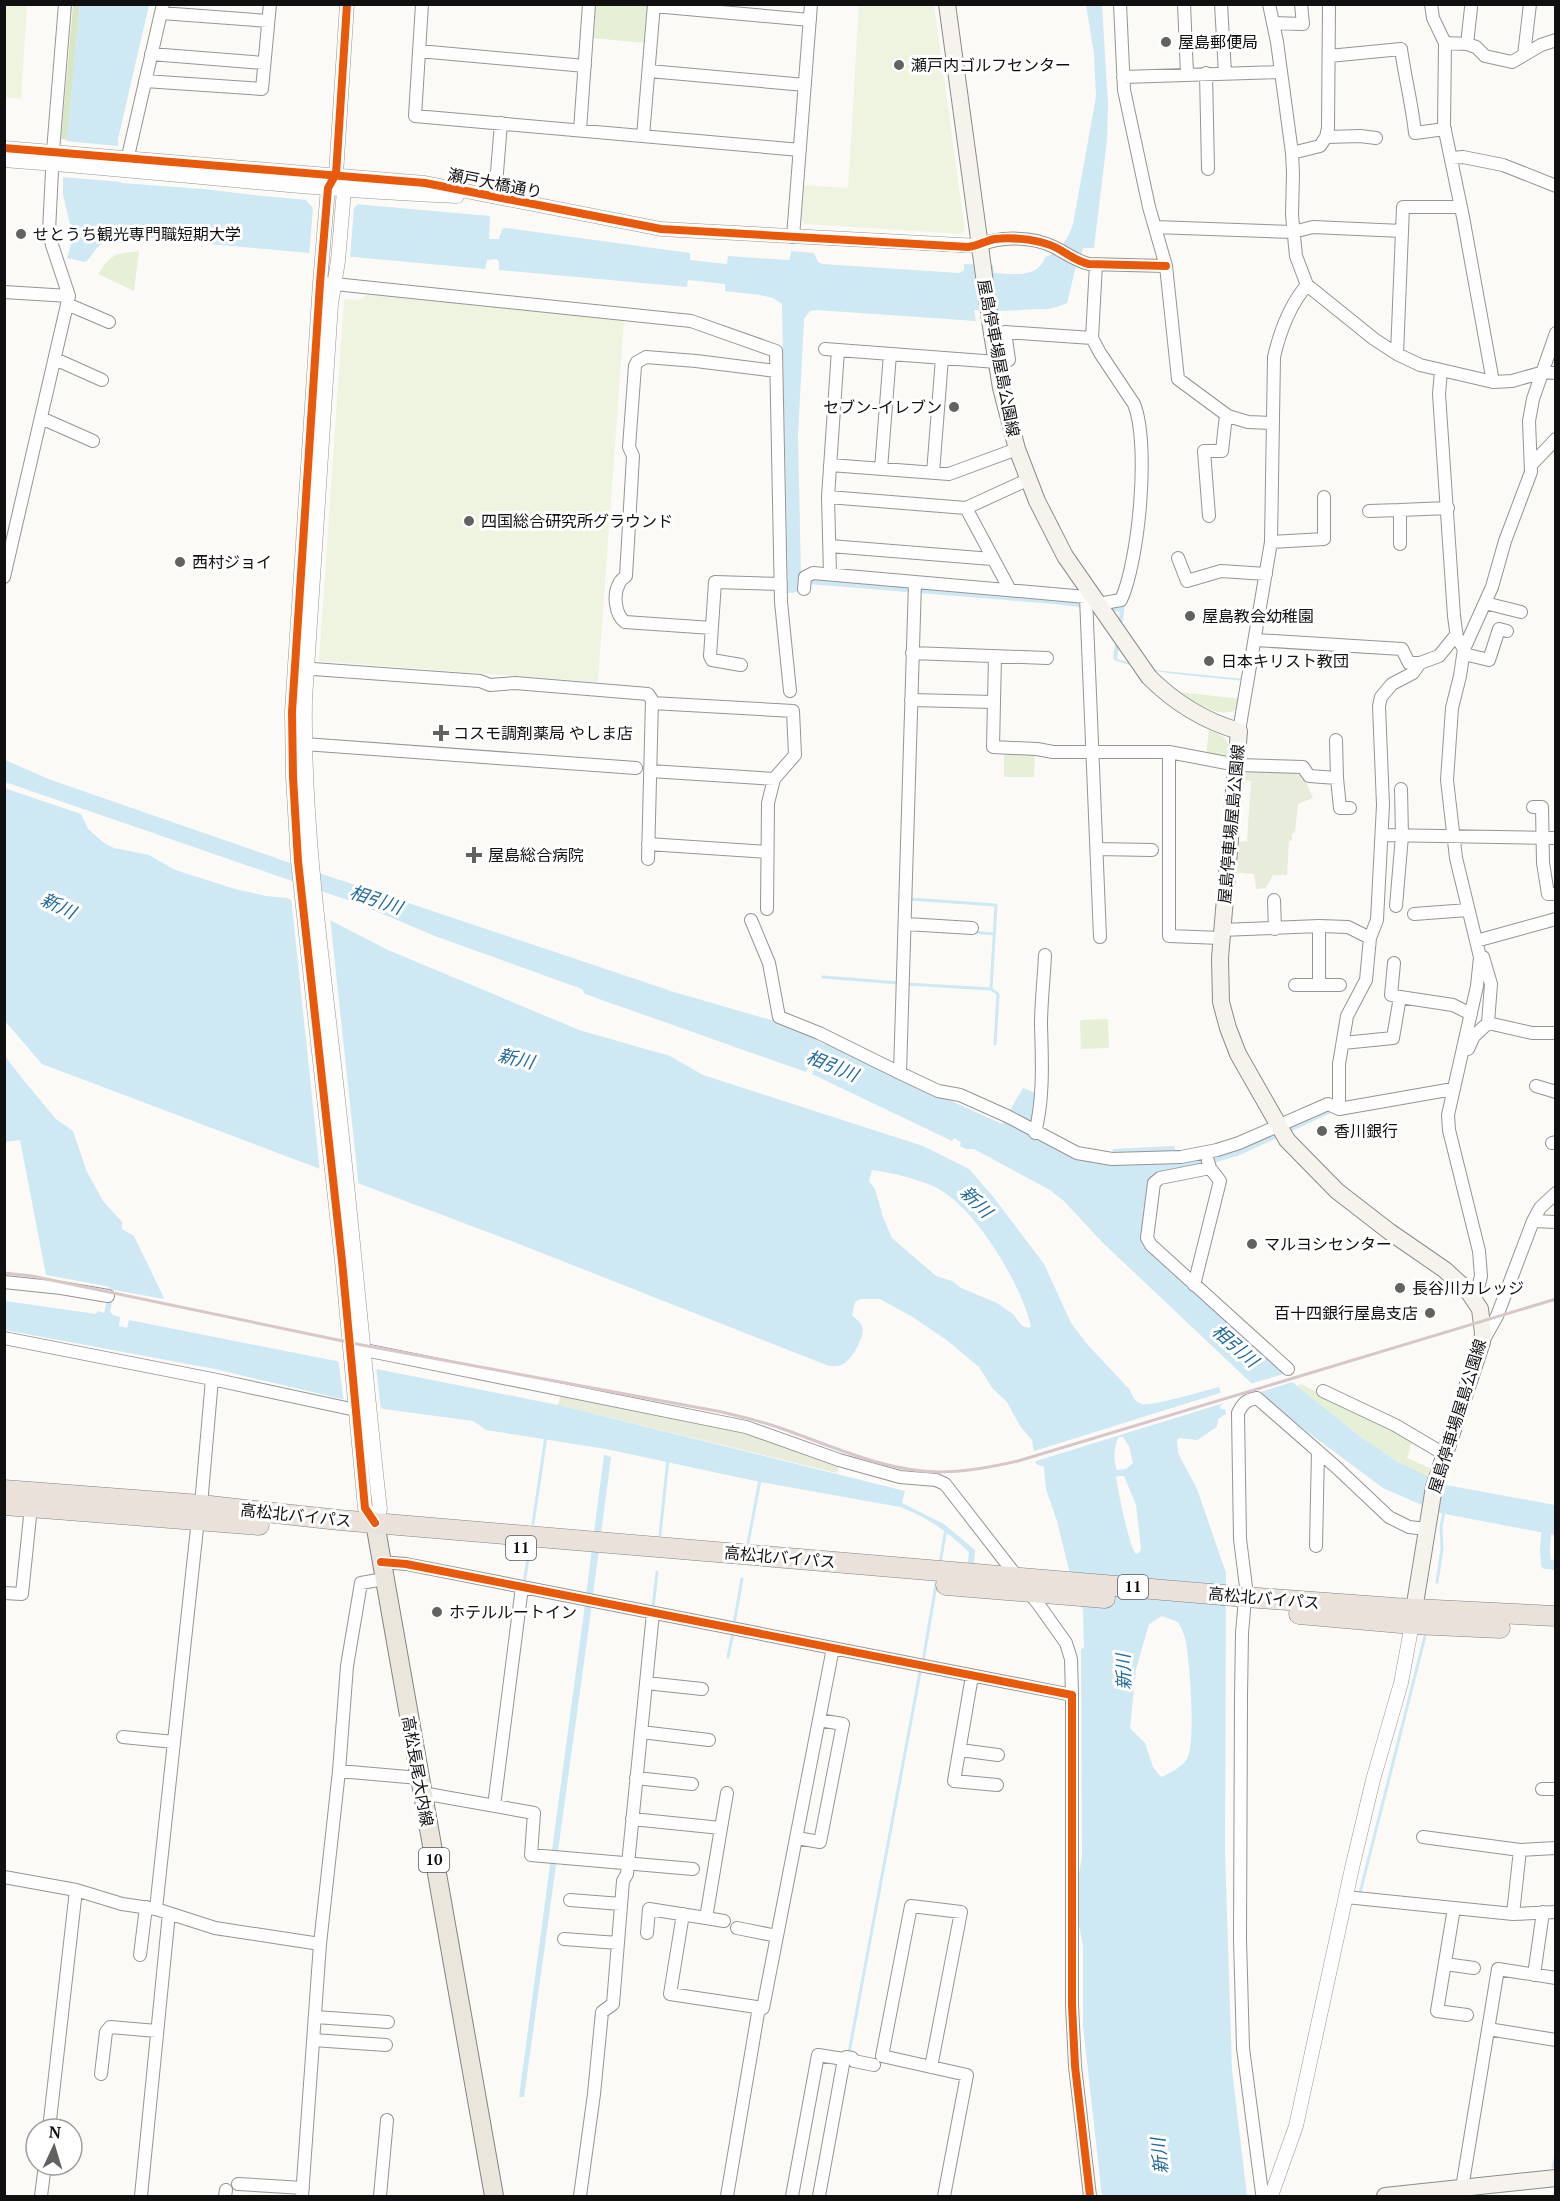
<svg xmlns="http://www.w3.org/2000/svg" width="1560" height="2201" font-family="'PT Serif','Noto Sans JP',serif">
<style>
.green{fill:#e6f0d7}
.forest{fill:#d7e7c6}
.cemetery{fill:#e8ecda}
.pitch{fill:#eff4e1}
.water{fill:#cee8f4;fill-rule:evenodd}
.pier{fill:#fbfaf6}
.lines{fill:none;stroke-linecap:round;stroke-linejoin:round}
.stream{stroke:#cee8f4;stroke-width:3}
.canal{stroke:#cee8f4;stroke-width:10}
.minor-casing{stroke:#969594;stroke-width:14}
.tertiary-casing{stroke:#969594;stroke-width:15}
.secondary-casing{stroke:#8c8c8a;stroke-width:18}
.primary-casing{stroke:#838381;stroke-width:20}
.trunk-casing{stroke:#838381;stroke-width:21}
.minor{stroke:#fefefe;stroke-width:12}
.tertiary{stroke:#fefefe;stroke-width:14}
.secondary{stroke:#f5f3eb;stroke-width:16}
.primary{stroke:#ebe6dc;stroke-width:18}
.trunk{stroke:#eae2da;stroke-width:20}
.rail{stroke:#d7c7c8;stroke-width:3}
.cycleway-casing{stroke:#fff;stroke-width:11}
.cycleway{stroke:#e8590c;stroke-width:8}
.poi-dot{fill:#626260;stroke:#fff;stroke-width:2}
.labels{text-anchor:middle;stroke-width:6;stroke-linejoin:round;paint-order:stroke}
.shield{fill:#fff;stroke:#585858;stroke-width:1.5}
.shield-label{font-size:15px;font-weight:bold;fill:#101010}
.poi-label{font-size:16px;fill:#101010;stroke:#fff;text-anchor:start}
.street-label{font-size:16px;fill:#101010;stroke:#fff}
.water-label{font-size:18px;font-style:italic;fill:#206a9b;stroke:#fff}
</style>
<rect width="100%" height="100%" fill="#fbfaf6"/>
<path class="green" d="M594 5H650L646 43 592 38Z
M139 251 134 291 98 274C112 253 115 254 139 251Z
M1179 692 1241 699 1239 709C1218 720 1197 703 1179 692Z
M1209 730C1225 735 1231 741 1229 759L1206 755Z
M1004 752 1035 754 1034 777H1004Z
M1108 1019 1109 1048 1081 1049 1080 1022 1082 1020Z
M1301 1384 1413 1439 1407 1458 1430 1468 1427 1477C1379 1455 1339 1419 1297 1386Z"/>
<path class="forest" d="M73 5H80L67 140 61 139Z"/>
<path class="cemetery" d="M1244 768 1301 770 1313 798 1298 804 1295 832 1292 834V840L1289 841 1287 875H1273L1266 888 1256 889 1254 874 1233 872 1236 842 1247 841 1251 781 1242 780Z
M561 1393 746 1431 839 1464 837 1473 558 1405Z"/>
<path class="pitch" d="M4 5H27L21 99 5 97Z
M859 5H934L963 216 965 231 962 234 805 224 800 220 802 185 848 188Z
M371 293 624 319 598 682 319 661 344 299 359 300Z"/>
<path class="water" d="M80 5H149L118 139 121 183 203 189 263 196 490 216 489 239H499L502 229 506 228 690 253V260L727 264 728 256 788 260 790 259 791 251 814 253 818 262 822 264 959 273 964 270V264L993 265 994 273C1012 274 1038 279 1045 257 1060 252 1068 239 1073 224L1096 97 1094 53 1086 5H1102L1108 105 1107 140 1094 248H1083L1080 259 1076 266 1067 303C1048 312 1041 308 1021 310 1005 311 990 311 974 310L976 321 817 310 810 311 804 319 798 436 801 577 1054 597 1122 607 1125 605 1117 659 1155 670 1244 679V681C1200 676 1156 675 1114 660L1113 657 1120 612 1054 604 808 584 801 592 788 593 782 304 773 298 760 295 725 291V284L688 280 687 287 499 270V262L497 259 487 260 485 269 155 239C143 234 106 238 97 248 92 253 91 258 85 262L67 258 73 237 63 195V177Z
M5 760 51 780 325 875 674 992 798 1028 823 1044 828 1045 1002 1124 1023 1088 1036 1093 1030 1133 1111 1162 1113 1149 1174 1146 1180 1161 1328 1108 1333 1112 1240 1155 1217 1162 1159 1174 1151 1249 1224 1320 1297 1386 1361 1437 1398 1462 1446 1485 1555 1505V1535L1440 1513 1383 1488 1301 1427 1265 1396 1102 1242 1064 1201 1050 1190 974 1149H966L960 1146 961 1142 954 1138 952 1141 812 1074 815 1068 809 1066 806 1072 585 994 582 989 435 936 356 903 5 782Z
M4 788 81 814 88 829 104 843 114 848 149 855 175 870 235 889 266 896 287 898 388 950 579 1030 670 1056 703 1075 923 1146 969 1169 995 1199 1044 1264 1071 1323 1087 1344 1130 1390C1132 1396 1135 1402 1142 1404 1151 1407 1206 1390 1219 1387L1224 1403 1220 1406 1221 1409H1225L1226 1414 1218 1419 1217 1427 1197 1440 1179 1438 1177 1440 1178 1453 1197 1489 1226 1573 1225 1852 1232 2070 1247 2196H1102L1083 2026V1946L1078 1920V1879L1082 1857 1081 1649 1084 1648 1083 1610 1069 1570 1057 1521 1046 1489 1044 1467 1036 1464 1032 1440 1020 1426 1007 1402 993 1389 979 1367 948 1341 911 1316 880 1299H861L855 1302 852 1315C855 1318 860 1322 862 1326 866 1336 851 1360 843 1364 838 1367 834 1366 829 1366L514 1242 42 1064 5 1021ZM872 1170C894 1173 914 1178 935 1187 975 1206 1021 1284 1031 1326L1029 1328 1022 1326 1013 1314 997 1303 961 1288 952 1281 936 1276 892 1238 883 1217 875 1189 869 1181ZM1119 1437H1123L1129 1446 1133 1463 1126 1469 1117 1470C1113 1462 1114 1444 1119 1437ZM1119 1476H1124L1136 1505 1141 1548 1140 1552 1136 1554C1129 1547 1118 1490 1116 1477ZM1162 1616 1178 1622C1182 1629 1185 1636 1186 1643 1190 1664 1196 1743 1187 1759 1183 1766 1168 1775 1161 1777L1153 1767 1145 1743 1130 1728 1136 1669 1149 1624Z
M4 1055 25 1082 56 1119 73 1131 87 1172 103 1201 122 1222V1229L134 1236 163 1296 164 1299 114 1290 110 1312 113 1315 120 1317 119 1326 127 1328 129 1320 558 1405 905 1491 902 1503 944 1524 975 1550 971 1597H964L969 1552C948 1532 927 1517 900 1507L760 1482 606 1449 486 1430 473 1421 384 1409 215 1369 5 1330V1301L96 1314 98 1311 104 1313 110 1288 106 1286 46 1275 20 1140 5 1142Z
M604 1455 611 1457 593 1595H586Z
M585 1604H592L524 2097H519Z"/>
<path class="pier" d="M65 141 119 146 121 182 62 177Z
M304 198 359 202 354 208 350 259 309 255 313 208Z
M291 897 330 917 359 1188 320 1173Z
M338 1358 376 1366 381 1411 344 1403Z
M1287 1373 1296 1381 1257 1393 1251 1386 1250 1384Z
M1223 1392 1227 1402 1033 1462 1031 1452Z"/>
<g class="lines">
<path class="stream" d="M910 899 996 905 991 989
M973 932 994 934
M823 977 899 983
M906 984 991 989 998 994 995 1044
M533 1524 546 1436
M660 1535 668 1459
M748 1543 760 1480
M940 1563 946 1529
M1437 1582 1442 1549 1441 1527 1444 1512
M524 1583 528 1559
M653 1608 657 1572
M734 1624 742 1579
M728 1657 733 1633
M923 1661 937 1579
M1360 1893 1425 1636
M849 2053 921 1667
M1553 2167 1556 2155
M1554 2196V2194"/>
<path class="canal" d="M1547 1520 1545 1551 1546 1564 1556 1565"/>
<defs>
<path id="minor" d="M422 4 415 116 800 150
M1120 4 1124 90 1149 207 1166 266 1178 379 1228 416 1248 422 1272 423
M1184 4 1187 74
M1221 4 1225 73
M1269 4 1277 42 1292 153 1293 173 1292 215 1296 256 1307 285 1374 339 1397 354 1420 365 1493 382 1512 381 1544 372 1556 373
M1431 4 1433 18 1445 43 1467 44
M654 6 810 20
M1471 8 1467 44 1476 47 1485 56 1512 62 1541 45 1556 40
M161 13 268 21
M1273 23 1303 24 1301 4
M1445 43 1444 126 1463 217 1493 382
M419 51 585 66
M151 54 264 63
M1524 55 1530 4
M1329 56 1401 49C1405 78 1412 104 1415 133L1445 129
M649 71 805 85
M1206 73 1208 169
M1123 77 1281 72
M145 81 262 89 270 4
M580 130 589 4
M643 136 654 4
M1326 137 1360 136 1376 138
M1292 153 1320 146 1326 137 1328 128 1329 4
M1452 158 1463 157 1503 165 1556 186
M126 165 163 4
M495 197 501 123
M1155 227 1293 232 1313 227 1402 231
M793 237 811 4
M979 246C1000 235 1034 237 1054 247 1066 253 1076 261 1089 264L1166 266
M325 283 691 321 776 351 781 602 790 691
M4 292 69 296
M67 304 109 322
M1092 338 1100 353 1134 404C1150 443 1139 561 1121 600L1098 604
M825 349 997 362 1009 360 1005 332 1092 338 1096 264
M1397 354 1403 207H1461
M55 359 102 380
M1441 371 1439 394 1454 616 1457 638 1464 649 1460 676 1452 708 1447 780 1456 858 1480 957 1477 986 1448 1115 1449 1130 1479 1251 1481 1276 1475 1301
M41 418 93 441
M830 465 949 474 1017 449
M1531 465 1556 439
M881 469 890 354
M933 473 942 358
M828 497 838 350
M966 508 1010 590
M1369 511 1400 510
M1209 516 1204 451H1222L1226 415
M1271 542 1324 539V497
M1400 544V510L1448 508
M830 546 992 559
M1178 558 1187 581 1221 571 1266 574
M830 574 828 497 966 508 1027 480
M4 577 69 296 52 245 49 231 53 151 65 4
M915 582 900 1073 938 1091 960 1095 1007 1116 1077 1153 1112 1159 1181 1157 1217 1150 1239 1143 1328 1104 1339 1109
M804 589 805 577 813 573 1086 597 1091 594
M1086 597 1100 937
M1485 603 1521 612
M712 628 625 622C615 615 613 594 619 584 620 580 624 578 626 576L633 456 629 447 635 366 637 362 646 357 696 361 776 371
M1256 640 1402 649 1409 663H1420
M1464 649 1492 587 1505 541 1531 472 1529 421 1533 399 1556 333
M912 653 1047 658
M1464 654 1489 660 1499 629 1507 631
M995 656 993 747 1037 749 1053 752H1169L1237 765 1303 767 1309 776 1337 778 1340 808H1350
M741 665 712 660 710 656 715 582 781 584
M299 668 480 681 490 685 515 683 648 694 652 700 648 859
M911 700 994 702
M652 703 793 711 795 755 774 779 768 803 767 909
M1239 731 1271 542 1274 357C1280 331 1289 306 1307 285
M1336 740 1337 778
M304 744 636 768
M1169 752V936L1221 938
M650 771 774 779
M1533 807H1542L1543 863 1548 894H1556
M1382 835 1556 838
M648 844 767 852
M1097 849 1152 850
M1274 900 1275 929
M1396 906 1402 836 1401 789
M1414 914 1468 910
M751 920 769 963 779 1017 819 1033 900 1073
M906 924 972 928
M1319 926V985H1340
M1221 930 1319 926 1348 927 1370 938
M1476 941 1556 919
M1394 963 1391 995 1400 997
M1295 985H1319
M1488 1023 1532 1033H1556
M1343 1043 1393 1038 1400 997 1453 1005 1471 1014
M1468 1049 1474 1036 1488 1023 1491 984 1483 957
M1536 1086 1556 1092
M1453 1089 1339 1109V1064L1347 1016 1366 980 1370 938 1377 920 1383 805 1379 706 1381 697 1392 684 1413 673 1420 663 1439 656 1456 635
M1035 1133C1044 1098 1042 1060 1041 1025 1041 1002 1044 978 1045 955
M1552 1143 1556 1142
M1210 1168 1160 1178 1154 1183 1147 1238 1151 1245 1288 1369
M1533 1221 1556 1222
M4 1282 61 1288 108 1296
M1194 1285 1220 1181 1210 1168 1208 1161
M4 1338 212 1379 365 1412
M1483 1341 1497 1316 1533 1221 1540 1208 1556 1193
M355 1348 746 1427 839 1460 900 1477 936 1480 945 1484 1039 1605 1066 1643 1071 1659 1072 1695
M1323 1391 1395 1425 1444 1454
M201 1505 212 1379
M1316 1546 1318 1451
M381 1562 406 1564 1072 1695V2005L1075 2066 1090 2196
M4 1593 22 1594 31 1507
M972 1676 954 1781 997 1785
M646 1683 702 1689
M641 1732 709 1740
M123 1737 174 1742
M960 1750 998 1755
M339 1771 347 1666 361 1583 384 1579
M636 1778 692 1784
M1542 1789H1556
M422 1793 534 1813 531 1855 693 1869
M494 1806 522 1587
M632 1819 721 1828 727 1793
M1423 1837 1520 1850 1513 1914
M797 1838 820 1842 843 1724 819 1720
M1520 1850 1556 1848
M4 1877 76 1890 122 1904 156 1909 215 1928 320 1944 302 2196
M1346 1897 1513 1914 1556 1912
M570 1900 621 1904
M1454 1908 1437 2011 1467 2015
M156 1909 198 1519
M683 1914 670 1994 763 2008 833 1648
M706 1918 724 1921
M737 1928 777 1936
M647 1933 649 1909 706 1918 721 1828
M564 1939 618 1943
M320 1944 339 1771 419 1778
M140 1955 146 1907
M1445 1964 1474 1968
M1534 1975 1543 1912
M315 2017 388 2022
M1488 2029 1556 2040
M313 2040 386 2045
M844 2059 846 2057 852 2058 854 2061 874 2065
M931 2067 961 1912 911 1906 882 2056 967 2075 944 2196
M101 2074 106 2032 110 2027 157 2031
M49 2129 76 1890
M238 2184 303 2188
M1462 2188 1498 1969 1556 1978
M41 2196 45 2165
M141 2196 169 1913
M225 2196 226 2190
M380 2196 387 2120
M580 2196 594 2094 602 2012 613 2004 623 1881 627 1874 653 1613
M727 2196 759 2007
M792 2196 818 2055 844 2059 819 2196
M1270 2196 1262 2193 1243 2048 1240 1939 1241 1697 1242 1633 1246 1587 1240 1539 1238 1413C1243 1403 1246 1400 1257 1398L1336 1467 1389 1517 1409 1527 1426 1529"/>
<path id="tertiary" d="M347 4 336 174 328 188 320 283 292 712 293 777 298 861 342 1261 365 1508 375 1523
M4 148 425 183 661 229 979 246
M4 160C155 171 306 190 457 196
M336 174 344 190 338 261 331 304 305 699C303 824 321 949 335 1073 351 1213 363 1352 378 1492L380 1509 375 1523
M1271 2196 1296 2126 1352 1868 1373 1780 1401 1683 1412 1624"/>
<path id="secondary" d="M947 4 991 327 1001 388 1017 449 1037 501 1065 556 1149 677C1175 703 1204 721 1239 731L1220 958 1221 1002 1228 1028 1238 1054 1287 1140 1337 1191 1390 1232 1445 1270 1468 1291 1480 1309 1483 1333 1482 1342 1434 1487 1412 1622
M1385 2196 1556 2178"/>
<path id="primary" d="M375 1523 494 2196"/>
<path id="trunk" d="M4 1490 201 1505 339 1520 1246 1597 1395 1608 1556 1616
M4 1505 259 1525
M946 1585 1105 1598
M1299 1614 1412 1624 1500 1628"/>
</defs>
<use href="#minor" class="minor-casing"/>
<use href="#tertiary" class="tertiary-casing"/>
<use href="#secondary" class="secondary-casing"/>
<use href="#primary" class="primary-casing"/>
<use href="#trunk" class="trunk-casing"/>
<use href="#minor" class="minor"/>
<use href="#tertiary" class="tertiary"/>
<use href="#secondary" class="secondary"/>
<use href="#primary" class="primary"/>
<use href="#trunk" class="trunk"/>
<path class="rail" d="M4 1273 32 1276 362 1345 722 1412C741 1417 761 1421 780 1428 832 1446 883 1471 940 1472 966 1472 992 1467 1018 1461L1556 1299"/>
<defs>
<path id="cycleway" d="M347 4 336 174 328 188 320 283 292 712 293 777 298 861 342 1261 365 1508 375 1523
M4 148 425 183 661 229 968 247C978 246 985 241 995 239 1010 237 1032 239 1047 244 1062 248 1073 261 1089 264L1166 266
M381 1562 406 1564 1072 1695V2005L1075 2066 1090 2196"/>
</defs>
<use href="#cycleway" class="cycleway-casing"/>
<use href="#cycleway" class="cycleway"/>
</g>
<g class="poi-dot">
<circle cx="1166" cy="42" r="6"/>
<circle cx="899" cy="65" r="6"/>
<circle cx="21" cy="234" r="6"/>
<circle cx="954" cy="407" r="6"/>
<circle cx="469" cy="521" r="6"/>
<circle cx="180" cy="562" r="6"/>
<circle cx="1190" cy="616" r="6"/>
<circle cx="1209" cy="661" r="6"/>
<path d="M438 724h6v6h6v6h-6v6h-6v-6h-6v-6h6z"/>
<path d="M471 846h6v6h6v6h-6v6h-6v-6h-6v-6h6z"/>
<circle cx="1322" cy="1131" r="6"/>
<circle cx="1252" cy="1244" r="6"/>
<circle cx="1400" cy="1288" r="6"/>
<circle cx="1430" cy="1313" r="6"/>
<circle cx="437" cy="1612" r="6"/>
</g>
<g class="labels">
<g class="shield">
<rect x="506" y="1536" width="30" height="24" rx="4.5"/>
<rect x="1118" y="1575" width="30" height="24" rx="4.5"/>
<rect x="419" y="1848" width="30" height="24" rx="4.5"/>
</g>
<g class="shield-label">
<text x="521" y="1553">11</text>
<text x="1133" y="1592">11</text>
<text x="434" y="1865">10</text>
</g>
<g class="poi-label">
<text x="1178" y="48">屋島郵便局</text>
<text x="911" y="71">瀬戸内ゴルフセンター</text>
<text x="33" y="240">せとうち観光専門職短期大学</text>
<text x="942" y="413" text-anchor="end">セブン-イレブン</text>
<text x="481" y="527">四国総合研究所グラウンド</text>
<text x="192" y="568">西村ジョイ</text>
<text x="1202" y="622">屋島教会幼稚園</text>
<text x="1221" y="667">日本キリスト教団</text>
<text x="453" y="739">コスモ調剤薬局 やしま店</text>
<text x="488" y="861">屋島総合病院</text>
<text x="1334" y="1137">香川銀行</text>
<text x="1264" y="1250">マルヨシセンター</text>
<text x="1412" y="1294">長谷川カレッジ</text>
<text x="1418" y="1319" text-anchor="end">百十四銀行屋島支店</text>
<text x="449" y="1618">ホテルルートイン</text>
</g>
<g class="street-label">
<text transform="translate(495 183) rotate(11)" y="6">瀬戸大橋通り</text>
<text transform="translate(999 358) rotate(79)" y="6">屋島停車場屋島公園線</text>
<text transform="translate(1231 824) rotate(-85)" y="6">屋島停車場屋島公園線</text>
<text transform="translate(1457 1416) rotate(-73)" y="6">屋島停車場屋島公園線</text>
<text transform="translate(296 1515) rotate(6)" y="6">高松北バイパス</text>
<text transform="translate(780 1557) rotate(5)" y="6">高松北バイパス</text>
<text transform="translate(1264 1598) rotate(5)" y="6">高松北バイパス</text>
<text transform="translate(418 1771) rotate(80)" y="6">高松長尾大内線</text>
</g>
<g class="water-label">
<text transform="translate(376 900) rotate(19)" y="6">相引川</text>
<text transform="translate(58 906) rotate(25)" y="6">新川</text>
<text transform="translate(516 1059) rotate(13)" y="6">新川</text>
<text transform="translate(832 1066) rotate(22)" y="6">相引川</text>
<text transform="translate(976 1202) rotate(45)" y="6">新川</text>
<text transform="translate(1235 1346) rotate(41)" y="6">相引川</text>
<text transform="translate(1124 1672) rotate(-92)" y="6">新川</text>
<text transform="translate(1160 2156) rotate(-96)" y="6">新川</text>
</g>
</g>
<rect width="1560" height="2201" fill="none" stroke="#101010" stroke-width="12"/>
<g transform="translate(54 2147) rotate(4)"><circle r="28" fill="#ffffff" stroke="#9f9f9f" stroke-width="1.5"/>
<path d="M0-4.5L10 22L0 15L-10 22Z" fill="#626260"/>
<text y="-9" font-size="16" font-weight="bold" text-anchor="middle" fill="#101010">N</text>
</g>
</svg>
